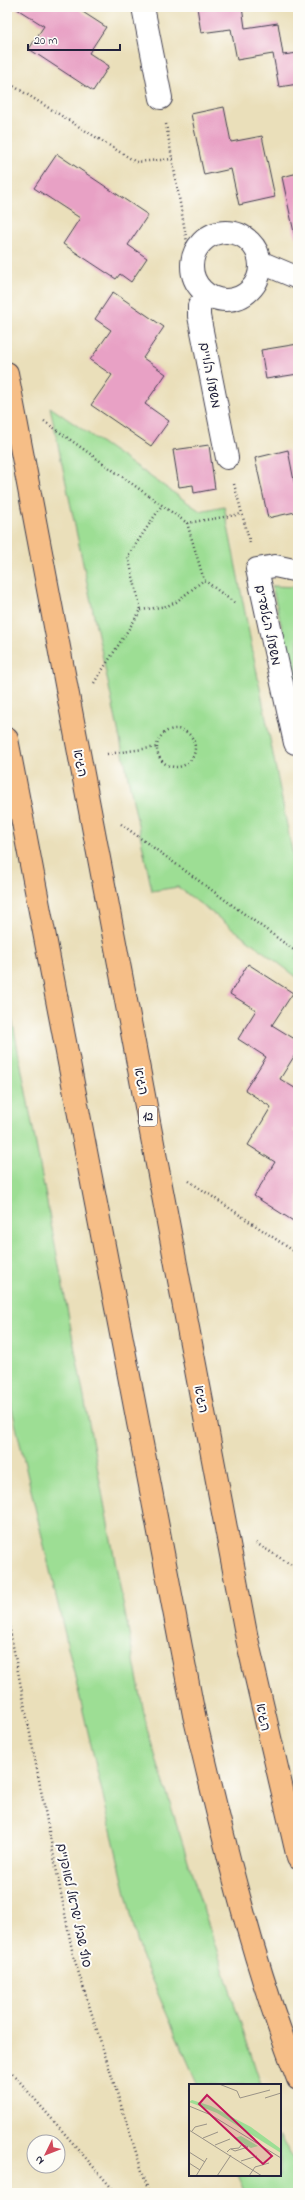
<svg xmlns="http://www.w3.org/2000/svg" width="305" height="2200" font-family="'Indie Flower','Playpen Sans Hebrew',sans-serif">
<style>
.green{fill:#9dde94;stroke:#608068}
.building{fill:#e8a1c5}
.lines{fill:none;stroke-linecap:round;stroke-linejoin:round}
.minor-casing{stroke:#403e4e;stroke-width:24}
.highway-casing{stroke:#403e4e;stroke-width:24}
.path{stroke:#403e4e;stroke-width:2.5;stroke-dasharray:1 3;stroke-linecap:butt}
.minor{stroke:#fff;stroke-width:22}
.highway{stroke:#f6be87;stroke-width:22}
.labels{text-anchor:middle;stroke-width:4;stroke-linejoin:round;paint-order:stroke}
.shield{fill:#fdfcf7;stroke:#646373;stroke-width:1}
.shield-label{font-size:12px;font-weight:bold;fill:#22223b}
.street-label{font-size:13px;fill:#22223b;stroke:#fdfcf7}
.inset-road{fill:none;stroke:#9a9387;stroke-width:1}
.view{fill:#c2185b;fill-opacity:0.15;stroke:#c2185b;stroke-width:2}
.inset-edge{fill:none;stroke:#22223b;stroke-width:2}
</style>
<rect width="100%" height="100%" fill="#fdfcf7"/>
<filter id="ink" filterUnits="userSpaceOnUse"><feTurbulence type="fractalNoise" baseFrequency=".025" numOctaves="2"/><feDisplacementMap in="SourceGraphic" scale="8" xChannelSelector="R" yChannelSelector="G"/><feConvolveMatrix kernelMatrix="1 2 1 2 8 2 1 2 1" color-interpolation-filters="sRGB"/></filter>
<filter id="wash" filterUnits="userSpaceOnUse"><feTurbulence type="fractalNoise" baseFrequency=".012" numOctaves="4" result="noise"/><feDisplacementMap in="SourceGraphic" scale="16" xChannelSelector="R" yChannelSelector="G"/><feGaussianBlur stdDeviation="0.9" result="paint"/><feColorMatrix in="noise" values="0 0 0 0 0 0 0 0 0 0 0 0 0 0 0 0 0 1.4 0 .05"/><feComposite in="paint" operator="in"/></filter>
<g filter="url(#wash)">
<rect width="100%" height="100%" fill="#eadfba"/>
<path class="green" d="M50 407 200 511 224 506 298 881V978L178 887 152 891Z
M272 586 298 587V696Z
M7 992 147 1729 199 1896 261 2085H198L140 1953 15 1422 7 1386Z
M280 2135 298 2170V2193H246L238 2175H280Z"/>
<g id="blocks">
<path class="building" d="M18 7H75L106 27 89 53 109 66 93 91 29 49 44 26 17 9Z
M197 7H242L245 28 278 23 283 55 298 53V84L279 87 273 54 237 60 231 29 201 33Z
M224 107 231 142 262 136 275 197 239 205 231 169 204 175 191 114Z
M57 154 148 215 128 245 147 258 131 282 120 274 116 279 63 244 80 218 34 188Z
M298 173V237H295L282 177Z
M113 292 164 327 143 358 166 374 145 404 169 421 151 446 91 405 112 375 90 360 111 330 95 319Z
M298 344V374L266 379 261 350Z
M209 445 215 489 194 493 193 485 179 487 173 450Z
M288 450 295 486 298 485V522L295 512 268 518 255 458Z
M248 964 293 993 272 1025 298 1041V1050L280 1079 298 1090V1123L293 1131 298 1134V1224L254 1196 275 1162 248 1145 271 1107 245 1090 266 1057 238 1039 256 1010 230 994Z"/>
</g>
</g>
<g filter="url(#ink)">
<use href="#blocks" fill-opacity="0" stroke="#403e4e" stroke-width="1"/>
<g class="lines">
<defs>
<path id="minor" d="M143 7 161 98
M192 266a34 34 0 1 1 68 0a34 34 0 1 1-68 0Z
M260 262 298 278
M209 296 199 306V316L227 458
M298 571 275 566 257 569 295 743H298"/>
<path id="highway" d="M7 373 247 1639 298 1858
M7 739 194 1715C223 1838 252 1962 298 2079"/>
</defs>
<use href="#minor" class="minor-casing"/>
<use href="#highway" class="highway-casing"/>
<path class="path" d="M7 82 136 162 173 159
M166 124 191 265
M44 421 187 523 242 514
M234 484 250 543
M187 523 204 580 236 604
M141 610 167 606 176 602 204 580
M94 683 141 610 128 556 162 505
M157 748a19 19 0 1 1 38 0a19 19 0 1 1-38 0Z
M107 754 158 747
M121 824 298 953
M189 1181 298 1254
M256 1543 298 1569
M7 1615 73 1955 149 2193
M7 2067 116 2193"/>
<use href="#minor" class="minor"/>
<use href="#highway" class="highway"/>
</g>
</g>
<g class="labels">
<rect class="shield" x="139" y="1106" width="18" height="20" rx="3"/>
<g class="shield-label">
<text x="148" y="1120">12</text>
</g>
<g class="street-label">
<text transform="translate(211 375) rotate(79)" y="5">משעול הלויים</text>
<text transform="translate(269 625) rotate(78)" y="5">משעול הגלעדים</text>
<text transform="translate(81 763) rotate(79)" y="5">הגיא</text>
<text transform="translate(142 1081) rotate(79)" y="5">הגיא</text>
<text transform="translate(202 1399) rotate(79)" y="5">הגיא</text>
<text transform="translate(264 1717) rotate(78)" y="5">הגיא</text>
<text transform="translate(75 1905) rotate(78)" y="5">סוף שביל ישראל לאופניים</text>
</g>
</g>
<g transform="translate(189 2084)">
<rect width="92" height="92" fill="#eadfba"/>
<path d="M3 16 22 22 62 43 92 65V69L28 29 0 18ZM52 52 69 62 62 64 45 54Z" fill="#9dde94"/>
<path class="inset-road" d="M30 0 48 7 51 14 81 6M76 14 92 9M0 22 22 31 92 74M0 46 73 92M3 47 6 43 18 40M14 54 29 48M26 61 41 55M0 68 16 78M38 68 41 65 50 64 53 60 59 63 46 67 42 65M52 77 68 72M0 79 11 86M7 92 18 74M28 92 42 71M60 92 66 83 80 79"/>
<path class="view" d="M18 11 83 72 74 80 10 20Z"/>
<rect width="92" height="92" class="inset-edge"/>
</g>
<rect width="305" height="2200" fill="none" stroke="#fdfcf7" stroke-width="24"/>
<g transform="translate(46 2154) rotate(227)"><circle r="19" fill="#fdfcf7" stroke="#a5a5ac"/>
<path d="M0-3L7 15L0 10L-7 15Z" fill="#d1495b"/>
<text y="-6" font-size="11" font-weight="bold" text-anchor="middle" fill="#22223b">N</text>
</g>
<path d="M28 44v6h92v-6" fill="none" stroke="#22223b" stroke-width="2"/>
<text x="34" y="44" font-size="12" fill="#22223b" stroke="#fdfcf7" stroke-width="3" paint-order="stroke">20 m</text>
</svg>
